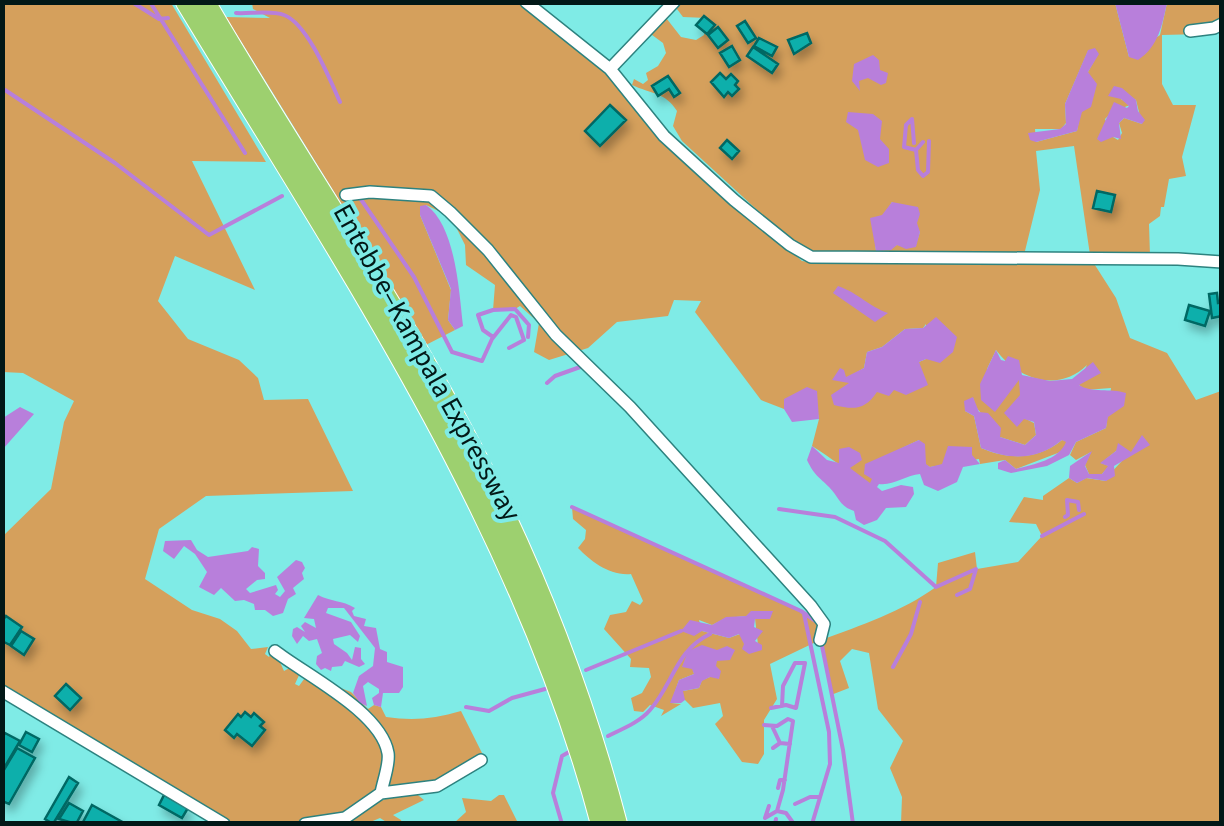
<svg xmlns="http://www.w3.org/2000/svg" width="1224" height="826" font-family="'Source Sans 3',sans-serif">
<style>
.green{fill:#d5a05c;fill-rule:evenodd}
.water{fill:#b87fdb}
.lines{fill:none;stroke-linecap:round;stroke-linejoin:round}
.stream{stroke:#b87fdb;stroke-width:4}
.building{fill:#11afab;stroke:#006764;stroke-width:2.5;filter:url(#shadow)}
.street-casing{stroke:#2d827f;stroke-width:14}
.highway-casing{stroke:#fff;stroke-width:22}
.street{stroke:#fff;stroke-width:11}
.highway{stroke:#9dd06f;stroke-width:20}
.labels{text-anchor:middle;stroke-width:8;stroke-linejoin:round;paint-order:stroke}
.street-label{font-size:28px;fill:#021817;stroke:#7febe6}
</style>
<defs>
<filter id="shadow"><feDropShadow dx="4" dy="7" stdDeviation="5" flood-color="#0004"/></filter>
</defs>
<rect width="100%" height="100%" fill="#7febe6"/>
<path class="green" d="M3 3H171L266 162 192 161 255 290 175 256 158 301 188 339 239 360 258 378 264 400 308 399 353 491 206 496 159 529 145 579 192 610 220 619 237 631 251 649 268 647 265 654 269 657 274 649 284 671 295 665 300 673 295 684 299 686 307 675 351 692 368 709 374 705 381 707 386 717C413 721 434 719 461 711L482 753 434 784 379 789 343 814 300 823H231L3 687V536L51 489 64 422 74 401 23 373 3 372Z
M252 3H520L609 70 729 197 802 261 818 263 974 262 827 255 809 251 779 230 682 141 673 126 677 111C665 92 651 94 632 85L634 79 643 84 648 80 646 73 658 66 666 53 663 43 648 32 663 14 681 37 696 40 704 35 707 18 683 17 674 5 677 3H1115L1129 57 1160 35 1167 3H1221V19L1202 34 1162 35V84L1173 105H1196L1182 157 1186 176 1169 179 1164 207H1161L1160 216 1149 224 1150 256 1090 255 1074 146 1036 151 1040 190 1024 255 1093 262 1116 298 1130 338 1167 353 1196 400 1221 391V823H901L902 797 890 768 903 741 878 709 869 653 852 649 840 661 849 688 831 695 820 640 770 664 777 699 764 720V754L758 764 742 762 715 724 723 716 720 703 693 708 682 697 683 691 699 688 702 680 710 677 717 660 734 651 693 669 694 674 679 680 671 703 681 704 661 716 664 710 650 705 643 712 634 711 631 698 642 693 651 677 649 668 630 667 631 659 604 629 610 615 626 612 632 601 640 605 643 601 631 574C609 576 591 561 578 548L585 539 586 530 573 519 572 507 801 611 816 620 821 640C862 625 901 612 936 587L938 563 975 552 977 569 1018 562 1042 536 1036 524 1009 522 1024 497 1043 500V496L1069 478 1077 483 1086 478 1106 481C1115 465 1128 457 1139 443L1131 452 1116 451 1101 463 1109 466 1102 474H1089L1085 465 1091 452 1076 460 1070 455 1076 442 1106 428 1111 388 1085 390 1078 384 1087 365C1058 394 1016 378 996 350L987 369 1006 394 1019 379 1024 418 1034 423 1036 435 1025 445 1000 437 976 407 973 398 965 411 974 416 981 448C1009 460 1038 460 1062 440L1067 441 1063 451 1016 469 1005 460 980 464 979 459 930 467 926 465 919 440 900 449 870 484C849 472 831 458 812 446L819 419 816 404 784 399V409L761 400 695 312 701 301 674 300 668 316 617 322 588 348 549 360 534 352 539 323 520 306 515 309 493 310 495 285 466 265 465 245 451 217 426 205 420 215 451 290 448 320 455 330 422 347 349 216 226 17 270 18 253 9ZM1088 51 1098 54 1088 72 1077 131 1036 142 1035 129H1061L1066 123 1065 104ZM1125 93 1136 100 1142 124 1124 118 1119 123 1122 133 1118 140 1113 137 1105 119 1112 112 1130 105 1121 99ZM892 202 920 232 915 247 897 245 876 251 874 232ZM926 324V359L919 362V366C886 397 887 395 844 380L864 368 867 352 882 347 905 329 923 328ZM746 616 755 618 758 645 740 634 729 638 702 631 699 620 712 625 726 618Z
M413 791 424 800 393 815 401 820 402 823H388L380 818 368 823 333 824V820C360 811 386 796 413 791Z
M499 795H504L518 823H454L466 812 462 798 491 801Z"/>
<path class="water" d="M1115 3H1167C1162 25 1159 46 1138 60L1129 57Z
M1095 48 1099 54 1088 72 1097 84 1091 107 1082 112 1077 131 1036 142 1030 140 1028 133 1060 129 1066 124 1065 104 1088 50Z
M873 55 879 60 880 70 888 73 886 83 881 85 868 78 859 81 860 91 852 81 854 64Z
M1114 86 1122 88 1136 100 1138 111 1145 120 1142 124 1124 118 1119 123 1121 139 1113 137 1101 142 1097 139 1114 102 1127 108 1129 106 1121 99 1108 96Z
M848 112 873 114 882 121 880 139 889 149V163L878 167 865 160 858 130 846 122Z
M892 202 918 207 920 214 917 223 920 232 916 247 906 249 897 245 891 250 876 251 870 218 882 215Z
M426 205C456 226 459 292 463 326L455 330 448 320 451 289 420 215V206Z
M838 286C860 294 868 306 888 313L875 322 833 293Z
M936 317 957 337 953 352 940 363 926 359 919 362 928 385 906 395 894 390 889 396 877 392C865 410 854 410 834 405L831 395 849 383 832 380 840 368 844 370 846 377 864 368 867 352 882 347 905 329 923 328Z
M996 350 1001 360 1005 361 1008 356 1019 360 1022 375 1050 381 1072 379 1093 362 1101 373 1079 385C1091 393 1111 388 1126 393L1124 406 1108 417 1106 428 1076 442 1069 455 1047 466 1011 473 998 469V463L1005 460 1016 469C1034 464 1059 460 1066 442L1062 440C1037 461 1010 460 981 448L974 416 965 411 964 401 973 397 979 412 988 413 1001 428 1000 437 1025 445 1036 435 1034 422 1024 419 1017 427 1004 413 1020 395 1019 380 995 412 981 400 980 384Z
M807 387 817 391 819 419 792 422 784 409V399Z
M20 407 34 414 3 449V418Z
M1142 435 1150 445 1114 466 1115 476 1106 481 1087 478 1077 483 1069 478 1070 466 1092 451 1085 466 1089 474H1102L1108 466 1100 463 1116 451 1118 443 1131 452Z
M919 440 925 444 926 464 930 467 942 464 948 446 972 447V455L980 464 963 467 957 482 938 491 924 485 920 474C906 475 893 486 879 484L877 487 882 491 901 485 913 487 914 494 906 507 886 508 877 520 864 525 856 520 854 511C839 506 839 497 829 487 819 477 814 475 807 460L812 446 827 460 839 463V449L849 447 860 453 862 460 850 468 870 483 872 479 864 474 865 464Z
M191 540 197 550 208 557 248 551 252 547 259 549 258 566 265 573V579L257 580 246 589 250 593 276 585 278 590 275 594 280 597 285 591 277 577 296 560 302 562 305 568 302 573 304 579 293 588 296 594 288 599 283 613 273 616 265 610H255L254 604 244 600 235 601 221 588 214 595 199 587 207 572 195 554 184 546 174 559 163 551 165 541Z
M318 595C331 602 342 600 355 608L352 611 354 616 366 619 364 626 376 628 380 649 387 652V662L403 667V687L399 693H383L381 707 374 705 372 698 379 693V689L368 682 363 686 367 706 360 703 353 693 359 676 373 666 375 648 344 608H328L326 613 351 622 360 636 358 642 350 635 333 639 334 644 347 653 352 660 355 647 361 648V659L365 664 359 667 345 661 342 666 332 667 331 671 325 668 321 670 316 664 317 656 322 653 317 639 309 641 303 636 297 644 292 636 293 629 297 627 305 632 301 626 305 622 316 628 314 619 304 618Z
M751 611H773L770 619H755L754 627 763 631 755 641 762 645V650L749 654 742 649 744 644 739 634 729 638 702 631 694 636 681 631 690 620 712 625 726 617 746 616Z
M702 645 717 650 727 646 735 650 730 660 717 661 716 666 721 671 719 679 710 677 702 681 699 688 683 691 685 700 681 703H670L679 680 694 674 692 669 682 667 688 651Z"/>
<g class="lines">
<path class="stream" d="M132 2 159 19 168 18
M150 2 245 153
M236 13C249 14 272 10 284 15 308 24 330 80 340 102
M5 90 115 163 209 235 282 196
M914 143 912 119 906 125 904 147 916 150 923 142
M916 150 918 170 923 176 928 172 929 141
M360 198 414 277 452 352 482 361 492 339 511 315 516 317 524 340 509 348
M493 337 483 330 478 315 493 310 515 309 529 325 528 337
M547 383 555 376 583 366
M572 507 801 611 817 622
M779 509 835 517 885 541 936 587 976 569 970 589 957 595
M1065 517 1068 515 1067 500 1078 502 1079 510
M1042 536 1084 514
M804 614 829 732 830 764 812 824
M821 641 843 750 853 824
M893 667 911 634 920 602
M586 670 681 631
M466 707 489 711 512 698 545 689
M771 708 786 705 796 708 805 663H795L783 686 782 706
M764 725 777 726 788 719 793 721 783 790 777 811 786 813 794 824
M772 726 780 743
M608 736C622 729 640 722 650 710 673 684 676 650 710 634
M773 748 780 743 790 744
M778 788 780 780H785
M795 804 810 797H820
M769 806 765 818 777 811
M562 824 553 793 562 756 569 752
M775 824 776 819"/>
</g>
<path class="building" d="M704 16 715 25 707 34 696 25Z
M745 21 756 38 748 43 737 26Z
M718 27 728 40 718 48 708 35Z
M807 33 811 43 794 54 788 40Z
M759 38 777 47 772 56 754 46Z
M732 46 740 60 729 67 720 53Z
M753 47 778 64 772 73 747 56Z
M720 73 726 79 731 74 738 81 735 85 739 89 732 96 728 92 724 97 711 82Z
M668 76 680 93 674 97 669 89 658 96 652 86Z
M610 105 626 120 600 146 585 131Z
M727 140 739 151 732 159 720 148Z
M1097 191 1115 195 1111 212 1093 208Z
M1217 293 1218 303 1222 302V316L1212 318 1209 294Z
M1189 305 1210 311 1205 326 1185 320Z
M6 616 22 627 10 645 2 641V621Z
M21 631 34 639 24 655 11 646Z
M66 684 81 698 70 710 55 696Z
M245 712 251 717 254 713 264 722 260 726 265 730 252 746 237 734 234 738 225 730 238 714 241 717Z
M26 732 39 739 32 752 19 745Z
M5 733 20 741 3 770 2 738Z
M17 748 35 758 9 804 2 801V773Z
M69 777 78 783 53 824 45 819Z
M164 795 188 808 182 818 159 805Z
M69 803 83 811 76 824 59 819Z
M92 805 126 824H82Z"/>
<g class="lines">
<defs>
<path id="street" d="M526 2 610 69 664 136 734 200 790 245 811 257 1178 259 1222 262
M1190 31 1214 28 1222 24
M610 69 674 2
M346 195 370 192 431 196 450 212 488 250 556 335 630 407 811 606 824 624 820 640
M275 651C306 675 381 712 388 753 390 764 383 781 381 793
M2 691 224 824
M305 824 345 818 381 793 437 786 481 760"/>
<path id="highway" d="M186 2C345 265 522 524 601 824
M205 2C295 157 399 305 480 464 539 580 584 698 617 824"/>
</defs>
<use href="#street" class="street-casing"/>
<use href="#highway" class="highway-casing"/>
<use href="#street" class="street"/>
<use href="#highway" class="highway"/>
</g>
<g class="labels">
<g class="street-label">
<text transform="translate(428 362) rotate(61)" y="10">Entebbe–Kampala Expressway</text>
</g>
</g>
<rect width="1224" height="826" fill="none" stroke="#021817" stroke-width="10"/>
</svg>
